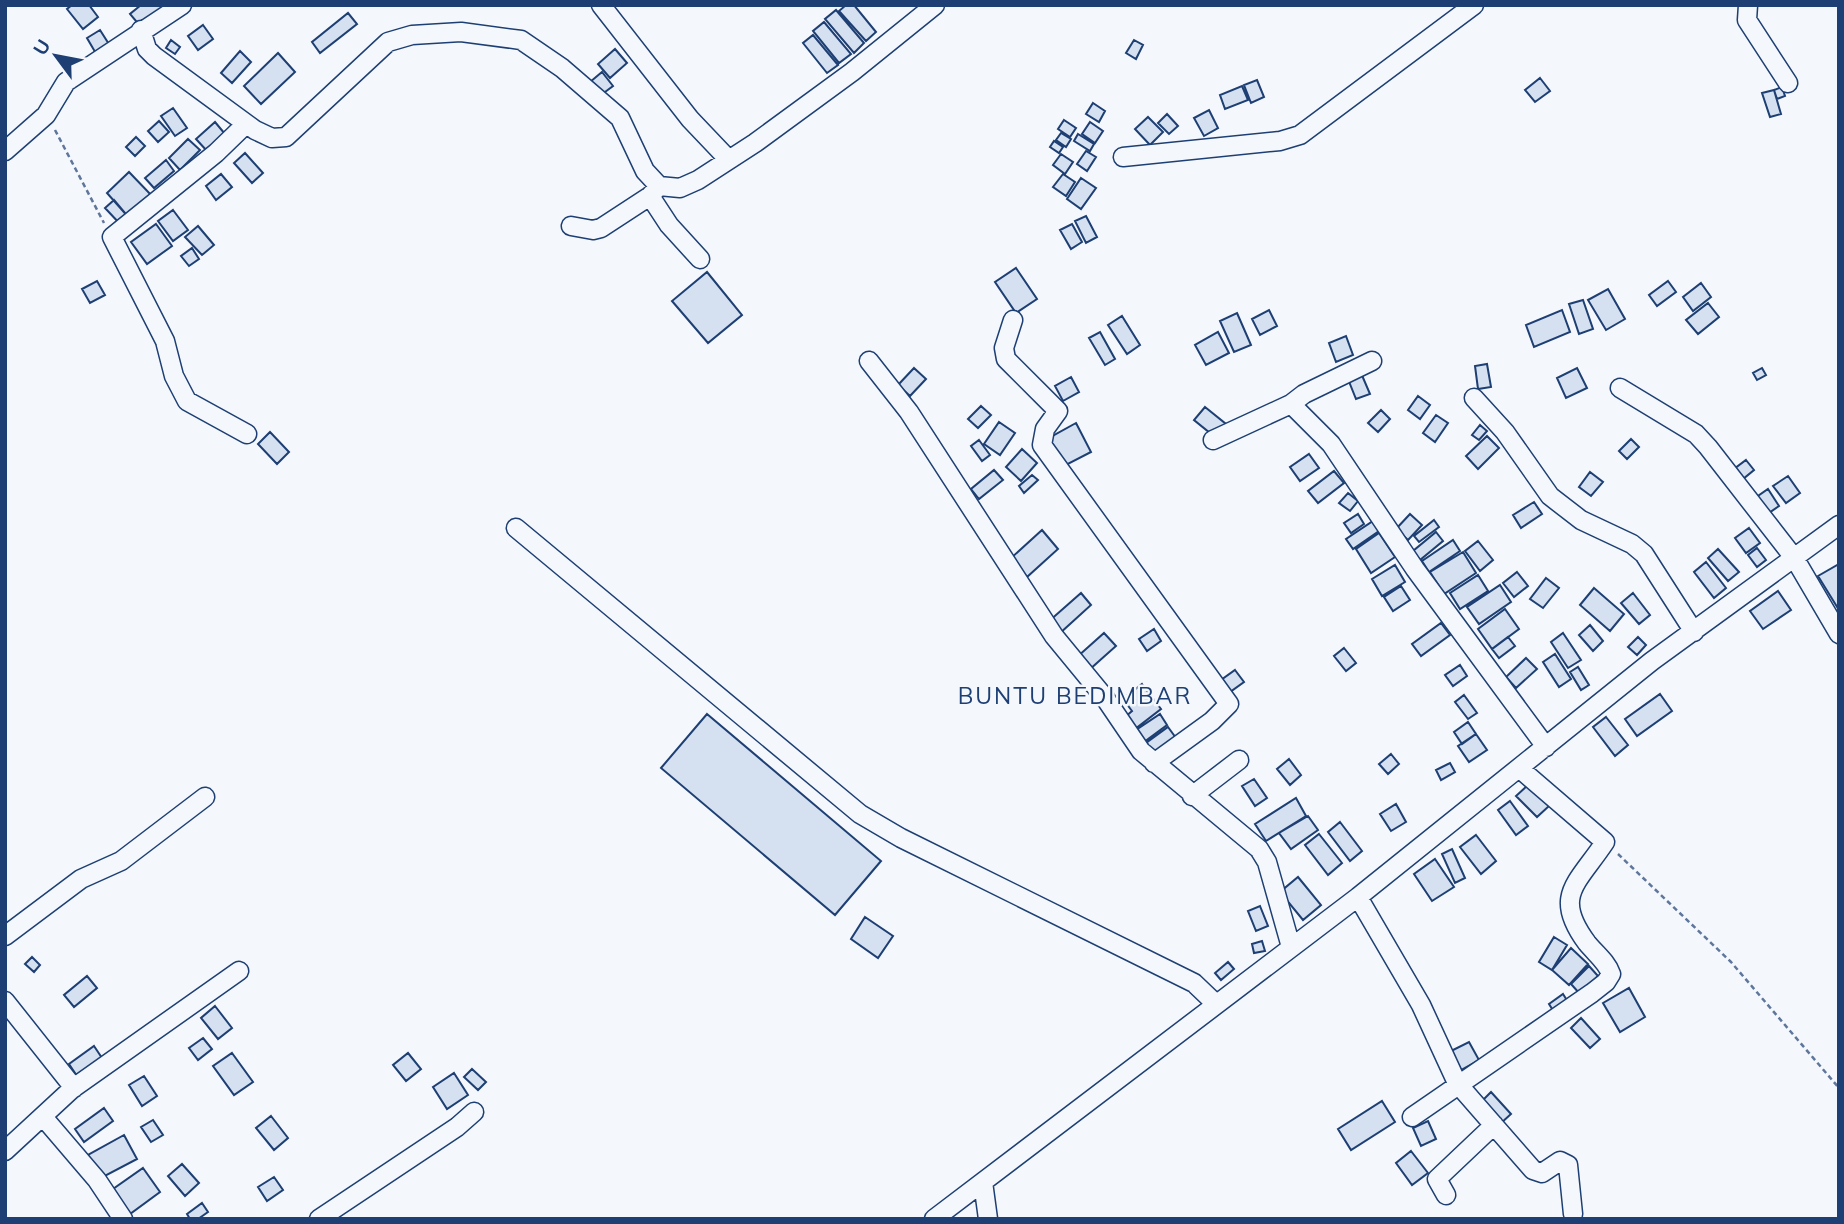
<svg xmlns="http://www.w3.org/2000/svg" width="1844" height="1224" font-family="Mulish,sans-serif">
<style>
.building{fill:#d5e0f0;stroke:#1d3f73;stroke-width:2}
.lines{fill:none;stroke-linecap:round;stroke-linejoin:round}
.minor-casing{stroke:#1d3f73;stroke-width:21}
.path{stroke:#5e769c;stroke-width:2.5;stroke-dasharray:5 3.5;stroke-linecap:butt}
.minor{stroke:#f4f7fb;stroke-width:18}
.labels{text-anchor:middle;stroke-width:5;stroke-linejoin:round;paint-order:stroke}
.quarter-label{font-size:23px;letter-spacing:2px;fill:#1d3f73;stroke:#f4f7fb}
</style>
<rect width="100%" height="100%" fill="#f4f7fb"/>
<path class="building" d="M72 5H89L98 17 83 29 67 9Z
M141 5H163L164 7 141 27 130 14Z
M846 5H854L876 32 866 41 839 11Z
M836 10 864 43 854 53 825 19Z
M348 13 357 24 320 53 312 42Z
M824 22 851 54 839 63 813 31Z
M203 25 213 39 198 50 188 36Z
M100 30 112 49 98 57 87 38Z
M813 35 838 65 827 73 803 43Z
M171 40 180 47 175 54 166 48Z
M1134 40 1143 45 1136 59 1126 53Z
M615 49 627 63 610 78 598 64Z
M240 51 251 62 232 83 221 73Z
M278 53 295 72 261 104 244 86Z
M602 72 613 86 601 95 590 82Z
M1540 78 1550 91 1535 102 1525 90Z
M1257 80 1264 97 1251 103 1244 85Z
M1242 86 1248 100 1225 109 1220 95Z
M1782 87 1785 96 1777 99 1774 90Z
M1774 90 1781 114 1770 117 1762 93Z
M1093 103 1105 111 1099 122 1086 114Z
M173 108 187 128 175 136 161 116Z
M1209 110 1218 128 1204 136 1194 118Z
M1167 114 1178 126 1169 134 1158 123Z
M1148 117 1163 132 1150 145 1135 129Z
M1064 120 1076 128 1070 137 1058 129Z
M159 121 169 132 158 142 148 131Z
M215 122 225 134 207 151 196 139Z
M1090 122 1103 131 1095 143 1082 134Z
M1061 133 1071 139 1066 147 1056 140Z
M1078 134 1094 144 1090 151 1074 141Z
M136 137 145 146 135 156 126 147Z
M188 139 200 150 180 170 169 158Z
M1054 141 1063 147 1059 153 1050 147Z
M1086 151 1096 157 1087 171 1077 164Z
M245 153 263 173 252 183 234 163Z
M1061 154 1073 162 1065 174 1053 165Z
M166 160 174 171 154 188 145 178Z
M129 172 153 197 130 219 107 193Z
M221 174 232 187 216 200 206 186Z
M1063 174 1075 182 1066 196 1053 187Z
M1081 178 1096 188 1081 209 1067 199Z
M114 200 130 219 122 226 105 208Z
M173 210 188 230 173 241 158 221Z
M1086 216 1097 237 1086 243 1075 221Z
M156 224 172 246 147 264 131 242Z
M1072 224 1082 242 1071 249 1060 230Z
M198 226 214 245 202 255 185 237Z
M192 248 199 259 189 266 181 256Z
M1016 268 1037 299 1016 313 995 282Z
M707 272 742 315 708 343 672 301Z
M97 281 105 295 90 303 82 289Z
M1668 281 1676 292 1657 306 1649 295Z
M1701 283 1711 297 1693 311 1683 297Z
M1608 289 1625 319 1606 330 1588 300Z
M1583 300 1593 329 1579 334 1569 304Z
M1708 303 1719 317 1698 334 1686 320Z
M1269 310 1277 326 1260 335 1252 319Z
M1562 310 1570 332 1534 347 1526 325Z
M1237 313 1251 345 1234 352 1220 321Z
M1122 316 1140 345 1127 354 1108 325Z
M1100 332 1115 359 1105 365 1089 338Z
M1218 332 1229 353 1206 365 1195 345Z
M1346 336 1353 355 1336 362 1329 343Z
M1487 364 1491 387 1478 389 1475 366Z
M914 368 926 379 910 396 898 385Z
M1577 368 1587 388 1566 398 1557 378Z
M1762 368 1766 375 1757 380 1753 373Z
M1361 373 1370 394 1356 399 1348 379Z
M1071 377 1079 392 1063 401 1055 386Z
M1418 396 1430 405 1420 419 1408 410Z
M981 406 991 415 978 428 968 419Z
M1205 407 1226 424 1215 437 1194 420Z
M1381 410 1390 419 1378 432 1368 423Z
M1436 415 1448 423 1435 442 1423 433Z
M999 422 1015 433 1000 455 984 444Z
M1076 423 1091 452 1064 466 1049 438Z
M1480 425 1487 431 1479 440 1472 435Z
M270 432 289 452 277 464 258 444Z
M1487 436 1499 448 1478 469 1466 456Z
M1631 439 1639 447 1627 459 1619 451Z
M979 440 990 455 982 461 971 446Z
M1022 449 1037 463 1021 481 1006 467Z
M1309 454 1319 468 1300 481 1290 467Z
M1746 460 1754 470 1743 479 1734 469Z
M994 470 1003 480 979 499 971 489Z
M1334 471 1344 483 1318 503 1308 491Z
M1590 472 1603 482 1591 496 1579 487Z
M1032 475 1038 480 1024 493 1019 486Z
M1788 476 1800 493 1786 503 1773 486Z
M1768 489 1779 506 1766 515 1755 498Z
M1348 493 1358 501 1350 511 1339 503Z
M1534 502 1542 514 1521 528 1513 515Z
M1358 514 1364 524 1351 533 1344 523Z
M1410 514 1422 525 1408 540 1396 529Z
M1434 520 1439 527 1419 542 1414 536Z
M1373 521 1379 531 1353 549 1346 539Z
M1749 528 1760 543 1746 553 1735 538Z
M1042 530 1058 549 1027 577 1010 559Z
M1436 532 1443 541 1420 560 1413 551Z
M1379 533 1395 557 1371 573 1356 549Z
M1453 540 1460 551 1429 572 1422 561Z
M1478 541 1493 560 1480 571 1465 551Z
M1757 548 1766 560 1757 567 1748 555Z
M1718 549 1739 572 1728 581 1708 558Z
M1463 552 1476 573 1444 594 1430 572Z
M1706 562 1726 588 1714 598 1694 572Z
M1839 564V610L1818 576Z
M1395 565 1405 582 1382 596 1372 579Z
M1517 572 1528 586 1514 597 1503 583Z
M1478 575 1488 591 1460 609 1450 593Z
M1546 578 1559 588 1543 608 1530 599Z
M1500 585 1511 602 1479 624 1467 607Z
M1401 586 1410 600 1393 611 1384 597Z
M1594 588 1624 614 1610 631 1580 605Z
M1778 591 1791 610 1763 629 1750 611Z
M1081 593 1091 605 1059 634 1048 622Z
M1633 593 1650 615 1639 624 1621 603Z
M1505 609 1519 629 1492 649 1478 629Z
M1441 623 1450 635 1421 656 1412 644Z
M1590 625 1603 641 1593 651 1579 635Z
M1154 629 1161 641 1147 651 1139 639Z
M1104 633 1116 646 1089 670 1077 657Z
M1563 633 1581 660 1568 668 1551 642Z
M1508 637 1515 646 1499 658 1492 649Z
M1638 637 1646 645 1637 655 1628 647Z
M1344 648 1356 663 1346 671 1334 656Z
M1555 654 1571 679 1559 687 1543 662Z
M1526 658 1537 669 1516 688 1506 677Z
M1460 665 1467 676 1453 686 1445 675Z
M1578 667 1589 685 1581 690 1570 672Z
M1235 670 1244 682 1230 692 1221 680Z
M1142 684 1161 709 1135 729 1125 717 1132 711 1123 699Z
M1660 694 1672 711 1637 736 1625 719Z
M1464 695 1477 713 1468 719 1455 702Z
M707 714 881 861 835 915 661 768Z
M1160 714 1167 725 1144 742 1136 730Z
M1606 717 1628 745 1615 756 1593 727Z
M1468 722 1476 734 1462 744 1454 732Z
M1168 727 1176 738 1154 754 1146 743Z
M1476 734 1487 750 1469 762 1458 746Z
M1391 754 1399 764 1388 774 1379 764Z
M1289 759 1301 775 1290 785 1277 769Z
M1450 763 1455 772 1441 780 1436 770Z
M1254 779 1267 798 1255 806 1242 786Z
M1529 784 1549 806 1537 817 1516 796Z
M1296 798 1306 816 1266 841 1255 824Z
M1510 801 1528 826 1516 835 1498 810Z
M1396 804 1406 822 1391 831 1380 814Z
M1308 816 1318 830 1291 849 1279 833Z
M1340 822 1362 851 1350 861 1328 832Z
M1319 834 1342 863 1328 875 1305 845Z
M1476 835 1496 861 1481 874 1460 847Z
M1452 849 1465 878 1455 883 1442 854Z
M1435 859 1454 887 1432 901 1414 874Z
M1298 877 1321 905 1303 920 1280 892Z
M1260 906 1268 926 1256 931 1248 911Z
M865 917 893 936 878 958 851 939Z
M1554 937 1567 945 1552 970 1539 962Z
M1262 941 1265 951 1254 953 1252 944Z
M1571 948 1588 964 1569 985 1552 970Z
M32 957 40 965 34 972 25 964Z
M1228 962 1234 969 1221 980 1215 973Z
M1589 966 1598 976 1580 994 1571 984Z
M87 976 97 988 74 1007 64 995Z
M1629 988 1645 1017 1620 1032 1603 1003Z
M1563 994 1568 1002 1554 1012 1549 1004Z
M215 1006 232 1028 218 1039 201 1018Z
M1581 1018 1600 1039 1590 1048 1571 1028Z
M203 1038 212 1049 198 1060 189 1048Z
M1469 1042 1479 1060 1461 1070 1451 1051Z
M94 1046 104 1061 79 1079 69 1064Z
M232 1053 253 1082 234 1095 213 1066Z
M408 1053 421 1069 406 1081 393 1065Z
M472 1069 486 1082 478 1090 464 1077Z
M454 1073 468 1095 447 1109 433 1087Z
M144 1076 157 1096 142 1106 129 1085Z
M1491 1092 1511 1114 1500 1124 1481 1102Z
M1382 1101 1395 1122 1351 1150 1338 1129Z
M104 1108 113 1121 84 1142 75 1129Z
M271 1116 288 1138 274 1150 256 1128Z
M153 1120 163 1135 151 1142 141 1127Z
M1428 1121 1436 1139 1421 1146 1413 1128Z
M124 1135 137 1159 101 1178 88 1155Z
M1411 1151 1428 1173 1412 1185 1396 1163Z
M182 1164 199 1183 185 1196 168 1176Z
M143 1168 160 1192 130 1214 113 1189Z
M274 1177 283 1190 267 1201 258 1187Z
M202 1203 208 1212 198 1219H190L187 1214Z"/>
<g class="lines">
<defs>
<path id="minor" d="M601 5 690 119 729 160
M1748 5 1747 20 1788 83
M141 30 147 49 154 56 255 130 272 138 286 137 388 42 412 35 461 32 521 40 562 68 620 118 645 171 659 186 680 188 698 180 755 143 852 72 935 5
M246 124 216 153 112 237 165 341 174 376 187 401 247 434
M5 151 46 115 66 82 182 5
M1123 157 1280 141 1300 135 1474 5
M650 196 669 225 700 259
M571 226 593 230 601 228 650 196 659 186
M1013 320 1004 348 1006 359 1058 411 1045 429 1042 445 1229 704 1212 721 1154 763
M869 361 909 412 1054 636 1105 698 1141 751 1259 849 1267 862 1291 947
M1620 388 1696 434 1708 447 1795 559 1839 634
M1474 398 1505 432 1550 496 1581 520 1632 544 1644 554 1694 632
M1291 404 1304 394 1372 361
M1213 440 1291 404 1331 444 1415 569 1546 747
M516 528 860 814 901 838 1194 983 1216 1004
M1192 796 1239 760
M1358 897 1421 1005 1457 1083 1533 1170 1542 1173 1560 1161 1568 1165 1573 1214
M5 936 81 879 121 861 205 797
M5 1001 74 1088
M1412 1117 1592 993 1606 982 1611 974C1607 962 1595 953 1587 943 1552 896 1577 884 1605 842L1519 768
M44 1118 97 1180 123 1219
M5 1151 72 1089 239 971
M983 1182 988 1219
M1446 1195 1437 1179 1494 1125
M319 1219 457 1127 474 1112
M934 1219 1358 897 1652 661 1839 525"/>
</defs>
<use href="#minor" class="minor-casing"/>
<path class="path" d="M55 130 104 223
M1618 854 1731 962 1839 1088"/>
<use href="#minor" class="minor"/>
</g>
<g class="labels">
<g class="quarter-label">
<text x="1075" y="704">BUNTU BEDIMBAR</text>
</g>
</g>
<rect width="1844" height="1224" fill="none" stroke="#1d3f73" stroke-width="14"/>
<g transform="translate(56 56) rotate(302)" stroke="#f4f7fb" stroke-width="5" paint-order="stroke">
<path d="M0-5L12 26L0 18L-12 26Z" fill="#1d3f73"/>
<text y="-10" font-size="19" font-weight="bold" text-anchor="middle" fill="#1d3f73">U</text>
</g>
</svg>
